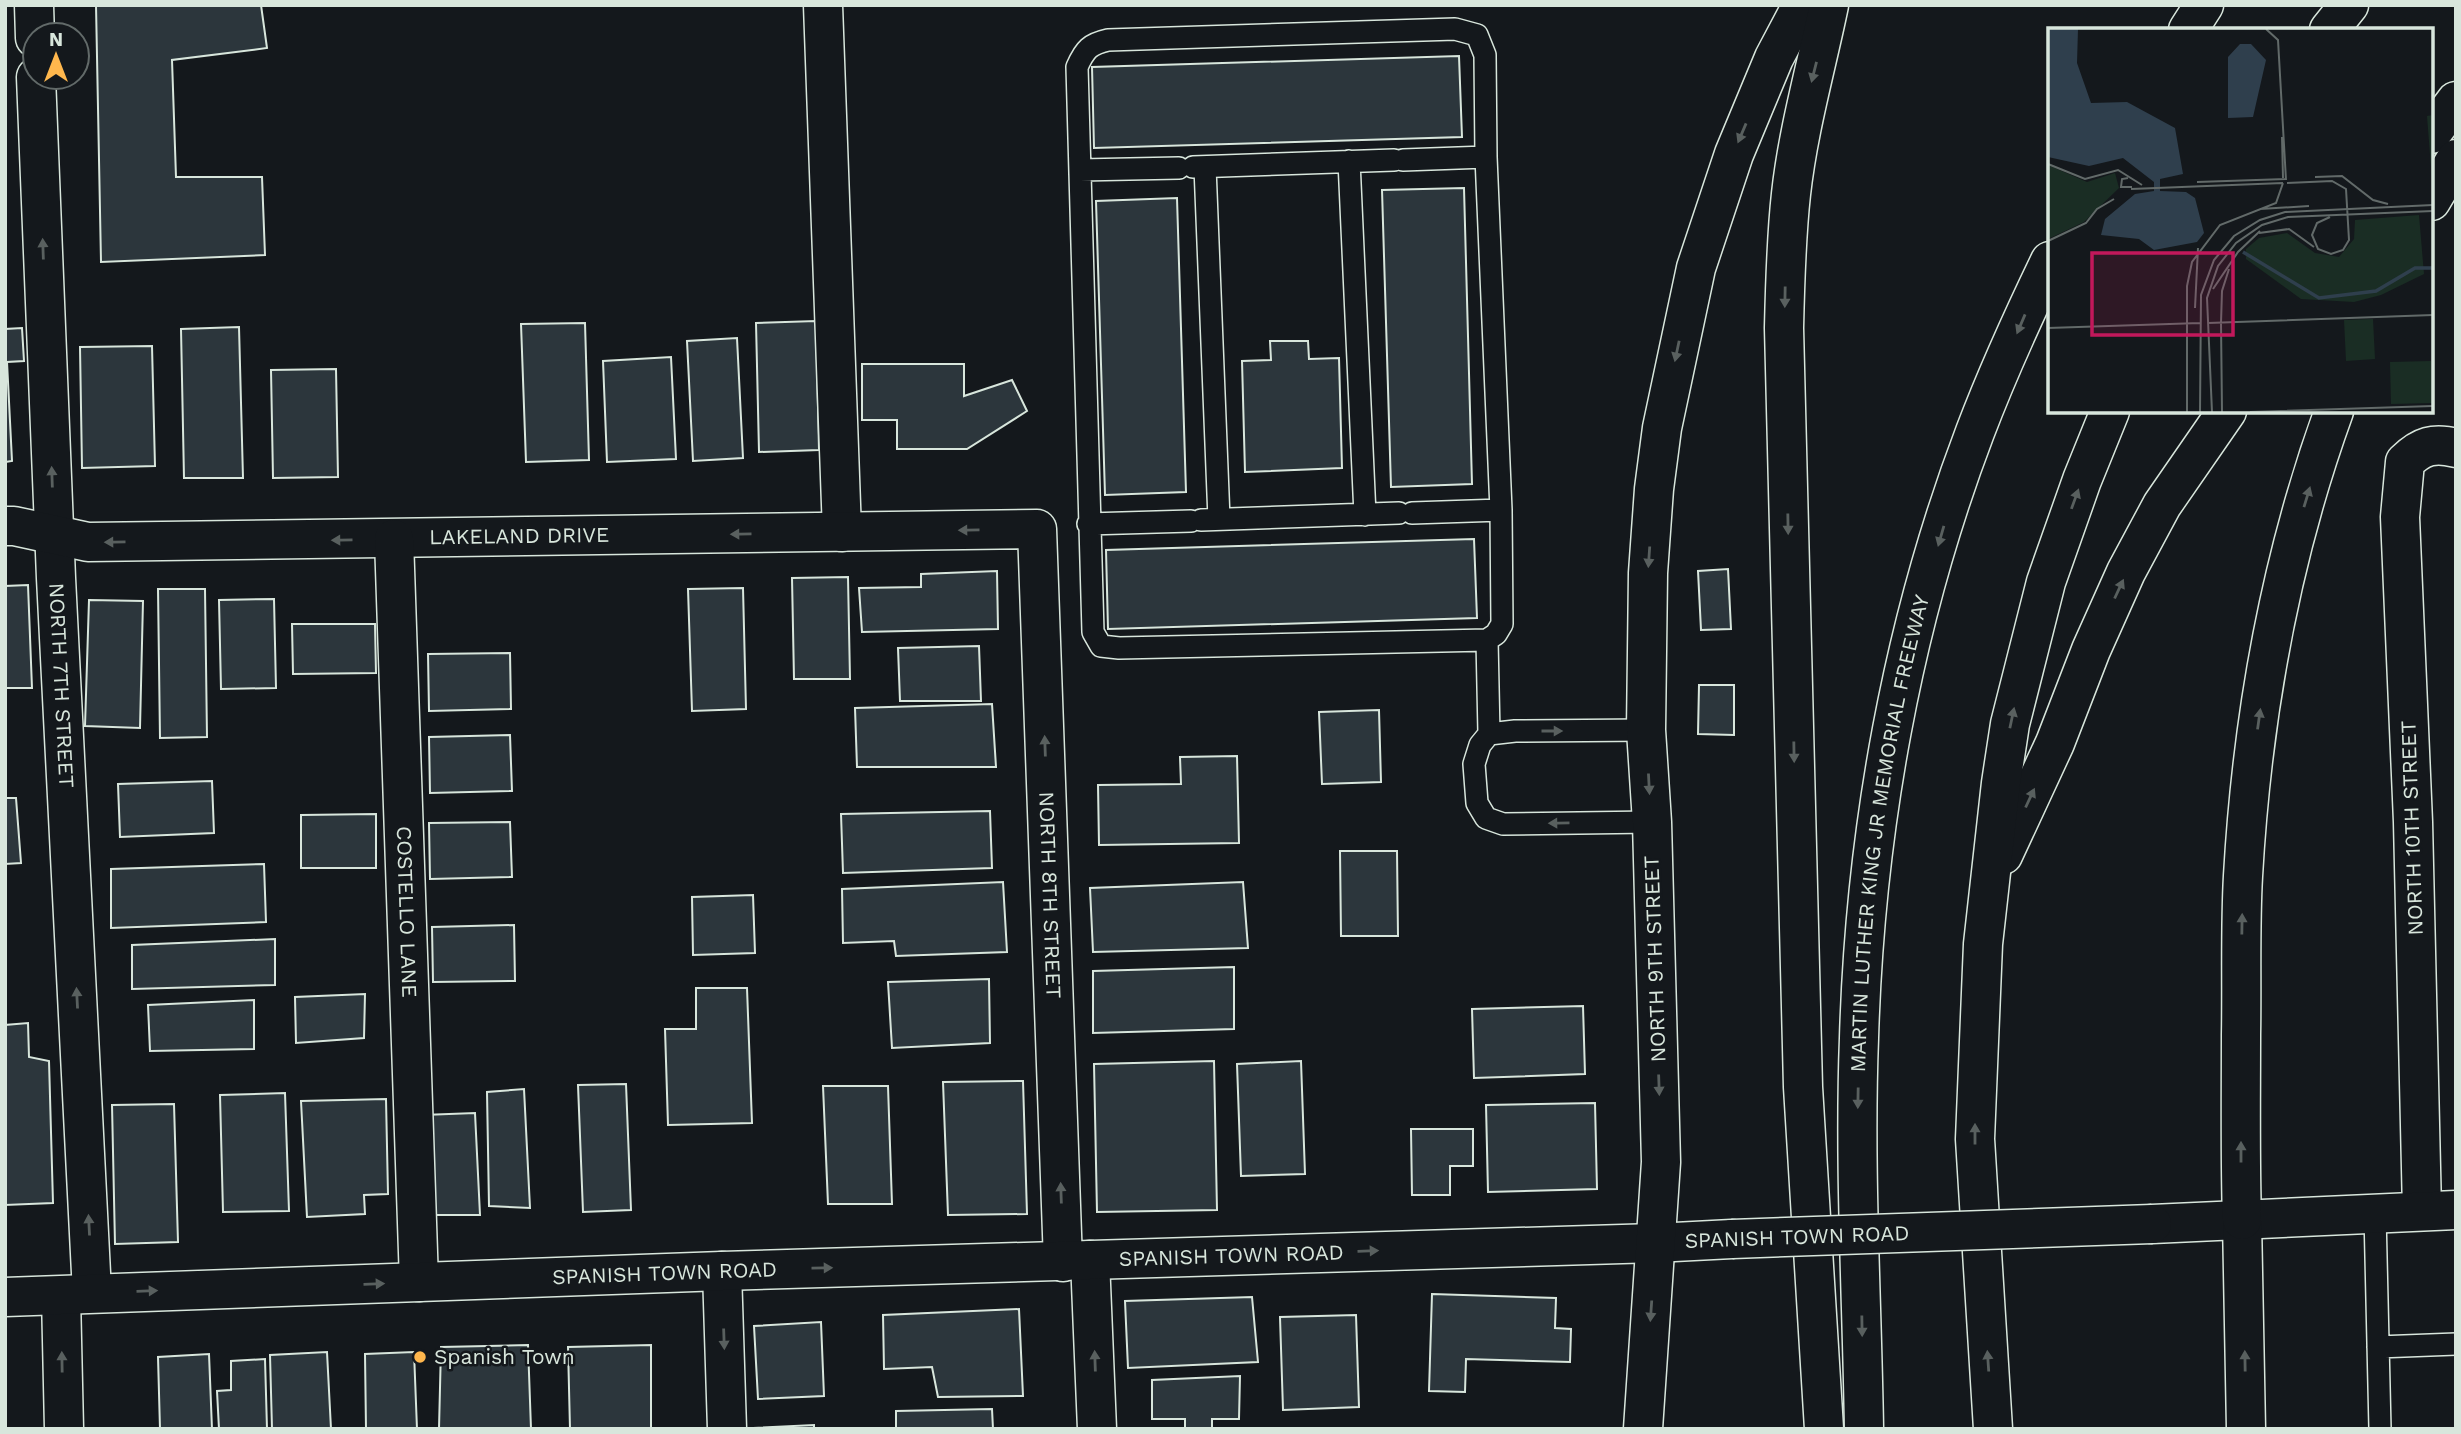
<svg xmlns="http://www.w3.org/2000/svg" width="2461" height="1434" font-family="'Work Sans',sans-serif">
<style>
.building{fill:#2c363c;stroke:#d8e6dc;stroke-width:2}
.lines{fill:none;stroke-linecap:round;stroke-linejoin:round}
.service-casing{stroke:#d8e6dc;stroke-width:24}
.minor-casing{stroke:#d8e6dc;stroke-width:41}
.tertiary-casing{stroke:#d8e6dc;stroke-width:41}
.secondary-casing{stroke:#d8e6dc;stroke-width:41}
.motorway-casing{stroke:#d8e6dc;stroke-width:41}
.service{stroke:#14181c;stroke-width:21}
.minor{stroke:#14181c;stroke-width:38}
.tertiary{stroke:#14181c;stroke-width:38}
.secondary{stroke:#14181c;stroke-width:38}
.motorway{stroke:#14181c;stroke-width:38}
.tertiary-bridge-casing{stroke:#d8e6dc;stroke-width:41;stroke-linecap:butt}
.tertiary-bridge{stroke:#14181c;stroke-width:38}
.oneway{fill:#59605f}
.poi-dot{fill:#ffb74d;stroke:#14181c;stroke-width:2.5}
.labels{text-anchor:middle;stroke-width:5;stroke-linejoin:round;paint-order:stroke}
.street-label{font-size:21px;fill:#d8e6dc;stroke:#14181c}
.poi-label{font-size:21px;fill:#d8e6dc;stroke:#14181c;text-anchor:start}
.inset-river{fill:none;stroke:#2f3f4d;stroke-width:3.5}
.inset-road{fill:none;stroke:#626a69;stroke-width:2}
.view{fill:#c2185b;fill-opacity:0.15;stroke:#c2185b;stroke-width:3.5}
.inset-edge{fill:none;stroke:#d8e6dc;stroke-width:3.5}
</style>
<rect width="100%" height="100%" fill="#14181c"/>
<path class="building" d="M96 5H261L267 48 172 60 176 177H262L265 255 101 262Z
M1459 56 1462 137 1094 148 1092 67Z
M1464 188 1472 484 1391 487 1382 190Z
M1177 198 1186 492 1105 495 1096 201Z
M816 321 819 450 759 452 756 323Z
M585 323 589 460 526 462 521 324Z
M239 327 243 478H184L181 329Z
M22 328 24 361 7 362 12 461 5 462V329Z
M737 338 743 458 693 461 687 341Z
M1270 341H1308L1309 359 1339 358 1342 468 1245 472 1242 361 1271 360Z
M152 346 155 466 82 468 80 347Z
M671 357 676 459 607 462 603 361Z
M862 364H964V396L1012 380 1027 411 967 449H897V420H862Z
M336 369 338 477 273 478 271 370Z
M1474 539 1477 618 1108 629 1106 550Z
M1728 569 1731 629 1701 630 1698 571Z
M997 571 998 629 862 632 859 588 921 587V574Z
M848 577 850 679H794L792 578Z
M28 585 32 688H5V586Z
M743 588 746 709 692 711 688 589Z
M158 589H205L207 737 160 738Z
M274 599 276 688 221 689 219 600Z
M89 600 143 601 140 728 85 726Z
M292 624H375L376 673 293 674Z
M979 646 981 701H900L898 648Z
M510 653 511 709 429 711 428 654Z
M1699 685H1734V735L1698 734Z
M992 704 996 767H857L855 708Z
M1379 710 1381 782 1322 784 1319 712Z
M510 735 512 791 430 793 429 737Z
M1237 756 1239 843 1099 845 1098 785 1181 784 1180 757Z
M212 781 214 833 120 837 118 784Z
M5 798H16L21 863 5 864Z
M990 811 992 868 843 873 841 814Z
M376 814V868H301V815Z
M510 822 512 877 430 879 429 823Z
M1340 851H1397L1398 936H1341Z
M264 864 266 922 111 928V869Z
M1003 882 1007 952 896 956 894 941 843 943 842 889Z
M1243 882 1248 948 1093 952 1090 888Z
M753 895 755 953 693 955 692 897Z
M514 925 515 981 433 982 432 927Z
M275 939V985L132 989V945Z
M1234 967V1029L1093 1033V971Z
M989 979 990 1043 892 1048 888 982Z
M696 988H747L752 1123 668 1125 665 1029H696Z
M365 994 364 1038 296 1043 295 997Z
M254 1000V1049L150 1051 148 1005Z
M1583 1006 1585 1074 1474 1078 1472 1009Z
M28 1023 29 1057 49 1061 53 1203 5 1205V1025Z
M1214 1061 1217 1210 1097 1212 1094 1064Z
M1301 1061 1305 1174 1241 1176 1237 1064Z
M1023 1081 1027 1214 948 1215 943 1082Z
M626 1084 631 1210 583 1212 578 1085Z
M823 1086H888L892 1204H828Z
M524 1089 530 1208 489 1206 487 1092Z
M285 1093 289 1211 223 1212 220 1095Z
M386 1099 388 1194 364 1195 365 1214 307 1217 301 1101Z
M1595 1103 1597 1189 1488 1192 1486 1105Z
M174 1104 178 1242 115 1244 112 1105Z
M475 1113 480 1215H425L423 1115Z
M1411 1129H1473V1166H1450V1195H1412Z
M1432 1294 1556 1298 1555 1328 1571 1329 1570 1362 1466 1359 1465 1392 1429 1391Z
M1252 1297 1258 1362 1128 1368 1125 1301Z
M1019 1309 1023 1396 938 1397 932 1367 884 1369 883 1315Z
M1356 1315 1359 1407 1283 1410 1280 1317Z
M821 1322 824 1396 758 1399 754 1326Z
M528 1345 531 1429H439L441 1347Z
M651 1345V1429H570L568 1347Z
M327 1352 331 1429H272L270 1355Z
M414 1352 417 1429H366L365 1354Z
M209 1354 212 1429H160L158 1357Z
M265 1359 267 1429H219L217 1391 231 1390V1361Z
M1240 1376 1239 1419H1212V1429H1185V1419H1152V1380Z
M992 1409 993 1429H896V1411Z
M814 1425V1429H754V1428Z"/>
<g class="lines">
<defs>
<path id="service" d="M1455 29 1477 35 1485 55 1486 157 1501 510 1502 624 1496 634 1487 640 1119 648 1101 646 1093 632 1077 67C1085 49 1090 44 1108 40Z
M1403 160 1486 157
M1349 161 1365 515
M1193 167 1394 160
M1205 167 1219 519
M1080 170 1179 168
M1412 513 1501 510
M1201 520 1399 513
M1088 524 1191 521
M1487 640 1489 734
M1646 730 1515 731 1489 734 1480 745 1474 764 1477 803 1486 818 1503 824 1652 822
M2375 1214 2380 1429
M2378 1347 2456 1344"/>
<g id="minor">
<path d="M34 5 35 38"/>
<path d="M823 5 842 532"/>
<path id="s1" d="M36 77 56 578 92 1293"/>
<path id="s2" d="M5 526H14L88 542 1037 529 1063 1262"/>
<path id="s3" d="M394 539 419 1282"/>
<path d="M2422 1211 2413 822 2400 517 2405 462C2421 446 2434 442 2456 448"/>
<path d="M1090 1260 1097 1429"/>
<path d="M722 1271 727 1429"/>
<path d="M61 1296 64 1429"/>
</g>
<g id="tertiary">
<path d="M2152 1224 2456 1210"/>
<path id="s4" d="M5 1297 722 1271 1655 1243 1732 1239"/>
</g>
<path id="secondary" d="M2242 1220 2246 1429
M1643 1429 1661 1162 1652 822 1646 730 1648 573 1654 489 1662 428 1696 268 1734 154 1774 58 1802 5"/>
<g id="motorway">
<path d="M2188 30 2204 5"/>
<path d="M2329 30 2349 5"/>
<path d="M2431 134 2456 101"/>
<path d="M2431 201 2456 159"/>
<path d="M2003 855 2055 743 2091 650 2126 572 2162 505 2227 411"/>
<path d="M2242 1220C2240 1158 2241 1097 2241 1035 2242 982 2240 929 2243 876 2252 718 2280 560 2334 411"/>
<path d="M1824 1429 1803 1087 1784 328C1785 283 1786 239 1791 194 1798 130 1816 68 1829 5"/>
<path id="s5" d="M1864 1429C1862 1299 1854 1168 1859 1038 1865 833 1902 624 1975 432 1997 374 2023 317 2050 261"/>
<path d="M1993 1429 1975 1139 1983 944 2001 783 2010 724 2046 582 2082 480 2110 411"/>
</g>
</defs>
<use href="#service" class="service-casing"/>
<use href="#minor" class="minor-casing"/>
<use href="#tertiary" class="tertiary-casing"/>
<use href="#secondary" class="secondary-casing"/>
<use href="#motorway" class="motorway-casing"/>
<use href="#service" class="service"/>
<use href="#minor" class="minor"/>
<use href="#tertiary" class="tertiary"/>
<use href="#secondary" class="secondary"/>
<use href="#motorway" class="motorway"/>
<defs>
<path id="tertiary-bridge" d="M1732 1239 2152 1224"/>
</defs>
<use href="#tertiary-bridge" class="tertiary-bridge-casing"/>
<use href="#tertiary-bridge" class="tertiary-bridge"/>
</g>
<defs><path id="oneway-solid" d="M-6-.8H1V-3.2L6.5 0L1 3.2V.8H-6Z" transform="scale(1.75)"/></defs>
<g class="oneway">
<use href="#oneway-solid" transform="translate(1814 72) rotate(104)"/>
<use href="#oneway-solid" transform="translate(1742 133) rotate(113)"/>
<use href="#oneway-solid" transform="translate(43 249) rotate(-92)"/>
<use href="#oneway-solid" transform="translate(1785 297) rotate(91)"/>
<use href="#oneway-solid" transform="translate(2021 324) rotate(113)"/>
<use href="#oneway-solid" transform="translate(1677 351) rotate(102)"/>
<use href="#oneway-solid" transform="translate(52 477) rotate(-92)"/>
<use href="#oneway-solid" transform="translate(2307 497) rotate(-73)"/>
<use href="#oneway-solid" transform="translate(2075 499) rotate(-70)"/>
<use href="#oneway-solid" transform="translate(1788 524) rotate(89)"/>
<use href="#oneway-solid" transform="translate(969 530) rotate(179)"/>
<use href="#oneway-solid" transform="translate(741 534) rotate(179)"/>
<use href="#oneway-solid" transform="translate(1941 536) rotate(106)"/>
<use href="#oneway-solid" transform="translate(342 540) rotate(179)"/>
<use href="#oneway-solid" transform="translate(115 542) rotate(179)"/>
<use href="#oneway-solid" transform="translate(1649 557) rotate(94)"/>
<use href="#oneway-solid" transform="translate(2119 589) rotate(-65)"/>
<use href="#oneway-solid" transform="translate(2012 718) rotate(-78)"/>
<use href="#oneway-solid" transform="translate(2259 719) rotate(-82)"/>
<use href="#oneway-solid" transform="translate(1552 731)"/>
<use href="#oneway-solid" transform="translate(1045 746) rotate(-92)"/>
<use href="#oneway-solid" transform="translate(1794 752) rotate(89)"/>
<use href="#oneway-solid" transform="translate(1649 784) rotate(87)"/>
<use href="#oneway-solid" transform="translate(2030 798) rotate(-65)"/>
<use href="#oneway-solid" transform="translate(1559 823) rotate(179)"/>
<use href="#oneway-solid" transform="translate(2242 924) rotate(-89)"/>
<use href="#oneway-solid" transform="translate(77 998) rotate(-93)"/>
<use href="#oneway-solid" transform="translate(1659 1085) rotate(88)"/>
<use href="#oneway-solid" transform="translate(1858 1098) rotate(91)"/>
<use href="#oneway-solid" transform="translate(1975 1134) rotate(-90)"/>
<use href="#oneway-solid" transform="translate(2241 1152) rotate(-90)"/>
<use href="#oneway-solid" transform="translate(1061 1193) rotate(-92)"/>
<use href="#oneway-solid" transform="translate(89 1225) rotate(-93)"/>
<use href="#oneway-solid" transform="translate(1368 1251) rotate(-2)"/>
<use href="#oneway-solid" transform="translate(822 1268) rotate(-1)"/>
<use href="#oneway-solid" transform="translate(374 1284) rotate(-2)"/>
<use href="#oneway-solid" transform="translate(147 1291) rotate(-2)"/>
<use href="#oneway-solid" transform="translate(1651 1311) rotate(94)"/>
<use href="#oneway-solid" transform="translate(1862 1326) rotate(89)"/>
<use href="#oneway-solid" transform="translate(724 1339) rotate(88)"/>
<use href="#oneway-solid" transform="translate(1095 1361) rotate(-92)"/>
<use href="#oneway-solid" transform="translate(1988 1361) rotate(-94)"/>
<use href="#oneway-solid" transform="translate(2245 1361) rotate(-91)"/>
<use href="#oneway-solid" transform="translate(62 1362) rotate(-91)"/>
</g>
<circle class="poi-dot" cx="420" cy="1357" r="7"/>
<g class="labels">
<g class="street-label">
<text dy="7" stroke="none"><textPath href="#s2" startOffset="516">LAKELAND DRIVE</textPath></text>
<text dy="7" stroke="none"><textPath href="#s1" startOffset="609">NORTH 7TH STREET</textPath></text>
<text transform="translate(2412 828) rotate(-92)" y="7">NORTH 10TH STREET</text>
<text dy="7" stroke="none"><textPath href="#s5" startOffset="598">MARTIN LUTHER KING JR MEMORIAL FREEWAY</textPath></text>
<text dy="7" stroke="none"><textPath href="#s2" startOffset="1400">NORTH 8TH STREET</textPath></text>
<text dy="7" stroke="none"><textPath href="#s3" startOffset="373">COSTELLO LANE</textPath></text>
<text transform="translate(1655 959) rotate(-92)" y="7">NORTH 9TH STREET</text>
<text transform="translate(1797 1237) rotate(-2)" y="7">SPANISH TOWN ROAD</text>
<text dy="7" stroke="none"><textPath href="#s4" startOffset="1227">SPANISH TOWN ROAD</textPath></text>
<text dy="7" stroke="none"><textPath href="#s4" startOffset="660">SPANISH TOWN ROAD</textPath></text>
</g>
<g class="poi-label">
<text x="434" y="1364">Spanish Town</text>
</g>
</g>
<g transform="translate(2048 28)">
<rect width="385" height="385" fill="#14181c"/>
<path d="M385 87V165L379 88ZM0 137 39 154 67 145 71 160 36 194 0 211ZM371 187 376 246 333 267 306 274 253 271 198 231V221L211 210 239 205 267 225 291 229 306 211 307 192ZM325 291 327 331 298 333 296 292ZM383 333 384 375 343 376 342 334Z" fill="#1a2d24"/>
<path d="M0 1H30L29 35 43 75 79 74 127 100 135 146 112 151V163L138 164 147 170 156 205 149 214 106 222 91 211 53 207 57 191 87 166 106 163V154L75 130 41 138 0 129ZM192 16H203L218 32 205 89 180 90V29Z" fill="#2f3f4d"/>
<path class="inset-river" d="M195 224 271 270 328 263 367 240H385"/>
<path class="inset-road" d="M218 1 230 12 238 152M234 109 235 150M0 136 37 151 70 142 94 157M267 149 294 148 325 172 340 176M80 150 74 151 73 159H84M149 154 238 151M239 155 284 153 298 161 301 212 295 222 283 226 270 221 264 207 269 195 282 189M83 161 235 155M212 181 261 178M211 205 241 201 266 219M0 213 38 195 49 181 66 171M165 261 190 224 212 203M147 280 150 220M160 295 385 287M173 295 174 384M173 295 174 263 181 241M0 300 152 295M139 384V258L144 234 172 197 228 175 235 155M152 384 153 267 166 232 186 208 212 192 237 184 385 177M164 384 159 270 170 238 188 215 214 197 240 189 385 183M202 384 385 378"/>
<path class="view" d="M44 225H185V307H44Z"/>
<rect width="385" height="385" class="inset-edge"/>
</g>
<rect width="2461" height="1434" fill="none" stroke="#d8e6dc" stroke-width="14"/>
<g transform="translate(56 56)"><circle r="33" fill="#14181c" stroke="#626a69" stroke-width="2"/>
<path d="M0-5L12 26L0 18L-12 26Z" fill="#ffb74d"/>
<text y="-10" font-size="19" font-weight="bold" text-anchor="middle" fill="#d8e6dc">N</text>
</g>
</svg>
